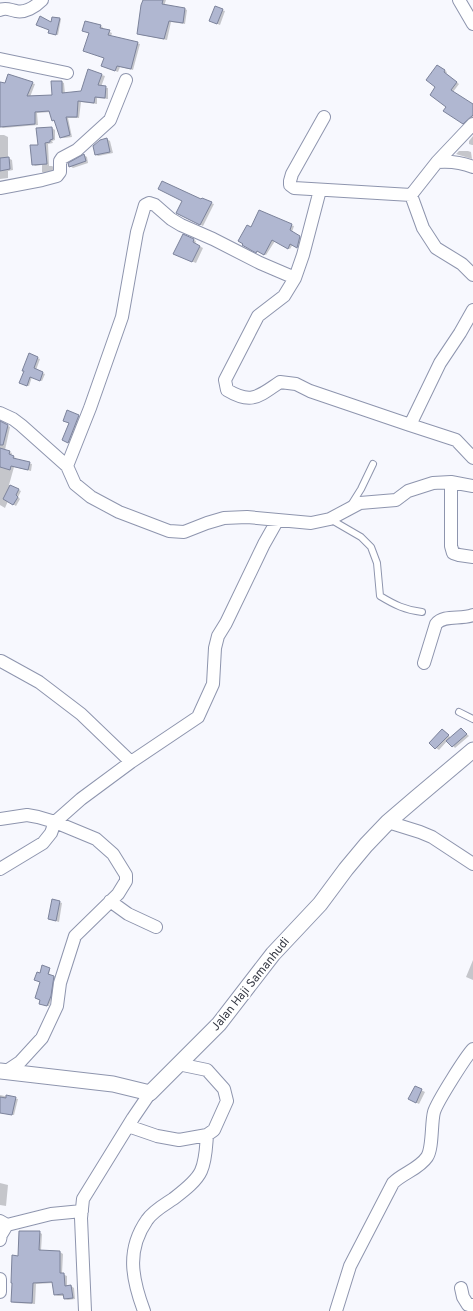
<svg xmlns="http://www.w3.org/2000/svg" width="473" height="1311" font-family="Overpass,sans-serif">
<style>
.shadow{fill:#0003}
.building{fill:#b0b7d1;stroke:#7c839b}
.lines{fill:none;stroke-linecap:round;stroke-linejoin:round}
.service-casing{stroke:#8e95ae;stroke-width:8}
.minor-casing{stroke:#8e95ae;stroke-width:14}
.tertiary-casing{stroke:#8e95ae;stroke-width:17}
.service{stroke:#fff;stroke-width:6}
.minor{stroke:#fff;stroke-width:12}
.tertiary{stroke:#fff;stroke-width:15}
.labels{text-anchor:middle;stroke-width:4;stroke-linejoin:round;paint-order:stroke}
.street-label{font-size:12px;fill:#363944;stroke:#fff}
</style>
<rect width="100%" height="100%" fill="#f7f8fe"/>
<path class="shadow" d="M143 0H166L164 6 185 9 187 10 185 24 171 22 167 40 141 35 138 34Z
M222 10 225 11 220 25 213 22Z
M60 19H61L58 35 51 33 50 30 52 23Z
M100 26 103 27 102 29 112 33 111 36 140 44 133 70 120 67 118 72 105 67V58L90 33 84 31Z
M440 67 447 72 446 74 459 84 453 92 473 105V119L466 124 445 111 447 107 436 87Z
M89 71 105 76 101 87 108 88V99L97 98V104L81 102 79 118H68L72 137 64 138 61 137 55 122 52 120 51 112 37 113 38 125 3 128 0 126V83L6 84 32 83 35 84 30 97 53 96 62 82 64 83 65 94 82 92Z
M52 128 55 130V140L52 141 53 143 48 144 49 166H52L55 168V171L45 174 42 172V165L35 166 33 164 39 146Z
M0 135H4L8 137V158L12 160 13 170 8 171V178L0 179Z
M473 136V145H472L469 144V141Z
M107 139 110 141 113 153 98 156 95 154Z
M459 151H468L471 152 472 159 456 154Z
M84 155 87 157 88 163 73 168 70 166Z
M202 200 214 204 203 226 178 213Z
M291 225 294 226 292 232 302 238 300 248 293 244 290 249 275 241 266 255 246 246 252 229Z
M194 240 196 241 195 244 203 248 196 263 174 254Z
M30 355 40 359 36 370 45 374 42 381 32 377 29 386 23 384Z
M68 411 84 418 73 445 63 440 69 423 64 421Z
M0 422 10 427 5 450 12 453 11 456 16 458V460L32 464 31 471 14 467 9 485 21 491 18 497 20 499 16 506 8 501 5 508 0 505Z
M461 729 469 736 455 748 448 740 439 750 436 748 443 730 451 738Z
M59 902 62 903 59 922 52 920 49 919Z
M473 960V980L466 977Z
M49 969H50L49 975 55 977 52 997 49 1006 41 1004V982Z
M415 1087 425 1092 419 1104 409 1099Z
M0 1095 18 1099 14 1115 0 1112Z
M0 1183 8 1185 6 1206 0 1205Z
M39 1232 42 1234 41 1251 60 1252 63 1254 62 1274 67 1276V1287L71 1286 74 1288 75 1299 68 1300 65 1299V1296H58L55 1295 54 1283 36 1284 35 1304 15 1303 12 1302 19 1257Z"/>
<path class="building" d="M143 0H163L162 4 185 8 183 23 169 21 164 39 137 34 141 5Z
M215 6 223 9 217 24 209 21Z
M40 16 51 22 52 17 60 18 56 35 48 33 49 30 36 25Z
M85 21 101 25 100 28 110 30 108 35 138 42 131 69 117 66 115 71 101 66 104 58 83 51 89 33 82 31Z
M437 65 445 70 444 72 457 82 451 90 473 104V115L463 124 443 111 446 107 430 95 435 87 426 80Z
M88 69 102 74 98 85 106 86 105 98 95 97 94 103 78 101 77 117H66L70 135 60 138 54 120 52 121 49 111 35 112V124L0 127V82L5 83 8 74 33 82 27 96 52 95 51 81H62V93L81 91Z
M52 127 53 139 50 140V142L45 143 47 164 32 165 30 145H38L36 128Z
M107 138 110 152 95 155 93 146 100 140Z
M84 154 86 161 69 167 68 163Z
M9 157 10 169 0 171V158Z
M162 181 201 199 202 198 212 202 200 225 176 213 182 201 158 189Z
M259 210 292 224 290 230 300 236 297 248 290 244 288 249 272 240 264 255 257 251 256 253 242 245 243 244 238 241 247 225 251 227Z
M183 234 194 239 193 242 200 246 192 262 173 254Z
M29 353 38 357 34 368 43 372 40 381 30 377 27 386 19 383 24 371H22Z
M67 410 79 415 68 443 62 440 69 423 63 421Z
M0 421 8 425 3 445H0Z
M0 448 10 451 9 454 14 456 13 458 30 462 28 470 11 466 10 470 0 467Z
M10 485 19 489 16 495 18 497 13 505 3 499Z
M461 728 467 734 452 747 446 741Z
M442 729 449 735 435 749 429 743Z
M52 899 60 901 56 921 48 919Z
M42 965 50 968 48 974 54 976 51 996 47 1006 39 1004 40 1000 35 998 40 982 34 980 37 972 40 973Z
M415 1086 422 1089 416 1103 408 1099Z
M6 1095 16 1097 12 1115 0 1113V1097L6 1098Z
M19 1231H40L39 1250 60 1251V1273H64L65 1286 71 1285 73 1298 64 1299 63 1294 54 1295 52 1282 33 1283 32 1303 11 1302 12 1283H11L12 1255 18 1256Z"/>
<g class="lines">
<defs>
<path id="service" d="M351 505 361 489 373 464
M330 519 361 537 371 547 377 563 380 596C395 605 405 610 422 612
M459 712 473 719"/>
<path id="minor" d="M459 0 473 24
M0 10C6 7 10 10 16 11 25 13 35 7 42 0
M0 59 67 73
M324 117 292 174 290 181V185L294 188 411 195
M437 162C449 161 461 162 473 167
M0 188 42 180 57 176 60 172V161L62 158 77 150 110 120 126 80
M320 190 303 255 295 278 284 296 258 316 225 380 227 390C252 405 259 396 280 382L296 384 310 391 410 425 440 363 460 333 473 310
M411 195 423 228 436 248 462 264 473 275
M411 195 437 162 473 124
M0 413 13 419 21 425 67 466 75 484 91 497 119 512 169 531 184 532 207 523 224 518 247 517 311 523 330 519 360 503 396 500 408 491 433 483 451 482 473 486
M410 425 456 440 473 458
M67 466 90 408 122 317 137 232 145 205 149 203 155 205 171 219 181 225 213 239 260 263 295 278
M451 482V546L453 553 459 555 473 557
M1 661 39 682 81 714 131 762
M424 663 436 624C444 614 461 620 473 615
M0 819 27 815 38 817 55 822 96 839 113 854 126 875V881L118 894 75 936 60 983 57 1006 42 1038 20 1062 5 1072
M388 822 420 832 432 837 473 864
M0 869 43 843 51 833 55 822 81 799 131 762 198 717 213 684 215 648 218 636 226 623 264 544 277 521
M110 901 128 914 156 927
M128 1126 157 1136 179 1140 207 1135 214 1130 227 1101 224 1089 207 1070 178 1064
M0 1221 7 1225 51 1214 82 1211
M0 1240 1 1235 7 1225
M0 1279V1292
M461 1288 463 1297 468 1305H473
M85 1311 81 1218 83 1199 133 1118 150 1093
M144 1311C132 1279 126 1250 147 1220 153 1211 164 1205 173 1199 182 1192 196 1182 201 1171 206 1160 206 1147 207 1135
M336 1311 350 1266 393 1183C403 1173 419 1169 427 1157 433 1148 431 1123 434 1112 437 1102 466 1056 473 1049"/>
<path id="tertiary" d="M0 1071 113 1084 150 1093 219 1024 273 954 320 904 346 869 366 845 388 822 416 798 473 750"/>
</defs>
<use href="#service" class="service-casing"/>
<use href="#minor" class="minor-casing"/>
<use href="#tertiary" class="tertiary-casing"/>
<use href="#service" class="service"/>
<use href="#minor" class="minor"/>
<use href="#tertiary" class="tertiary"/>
</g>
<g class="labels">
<g class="street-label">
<text transform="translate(250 984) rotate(-51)" y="4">Jalan Haji Samanhudi</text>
</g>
</g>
</svg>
